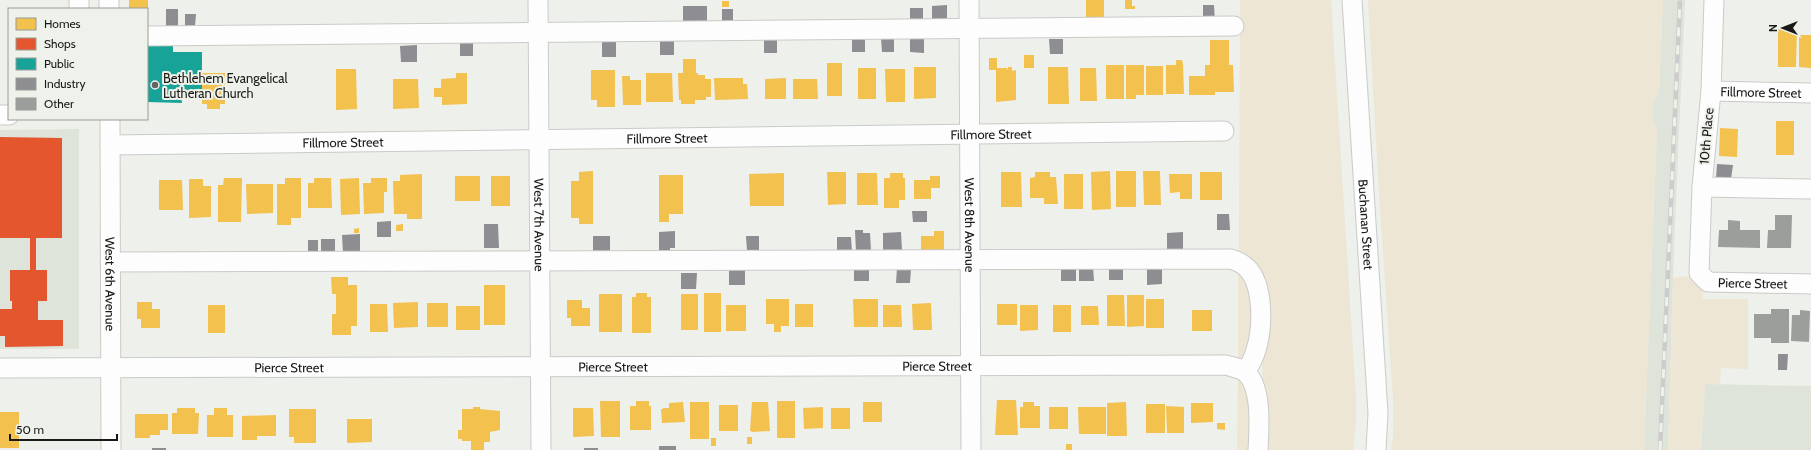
<svg xmlns="http://www.w3.org/2000/svg" width="1811" height="450" font-family="Cabin,sans-serif">
<style>
.built{fill:#dee4da}
.green{fill:#ede6d4}
.homes{fill:#f2c14e}
.shops{fill:#e4572e}
.public{fill:#17a398}
.industry{fill:#8d8d92}
.building{fill:#9b9e9b}
.lines{fill:none;stroke-linecap:round;stroke-linejoin:round}
.minor-casing{stroke:#cacbc8;stroke-width:21}
.minor{stroke:#fcfdfc;stroke-width:19}
.rail-casing{stroke:#ccc;stroke-width:4.5}
.rail{stroke:#eef2ea;stroke-width:3;stroke-dasharray:9;stroke-linecap:butt}
.poi-dot{fill:#646562;stroke:#eef2ea;stroke-width:1.5}
.labels{text-anchor:middle;stroke-width:4;stroke-linejoin:round;paint-order:stroke}
.poi-label{font-size:13px;fill:#191a17;stroke:#eef2ea;text-anchor:start}
.street-label{font-size:13px;fill:#191a17;stroke:#eef2ea}
</style>
<rect width="100%" height="100%" fill="#eef0ec"/>
<path class="built" d="M1663 0H1685L1674 245 1668 450H1644L1657 128 1652 120 1653 103 1659 91Z
M79 129V349H0V130Z
M1705 384 1811 386V450H1701Z"/>
<path class="green" d="M1240 0H1331L1356 399V421L1353 450H1261L1263 324 1239 252Z
M1368 0H1663L1659 91C1652 105 1649 114 1657 128L1644 450H1391L1393 437V399L1379 194Z
M1238 264 1255 294 1250 352 1238 364Z
M1687 276 1703 281V299H1748V369L1721 368 1720 384H1705L1701 450H1668L1673 278Z
M1238 376 1248 383 1253 450H1237Z"/>
<path class="homes" d="M129 0H148V17H147V9H129Z
M1086 0H1104V19H1086Z
M1125 0H1132V6H1135V9H1125Z
M722 1H729V7H722Z
M1778 29 1797 30 1796 67H1778Z
M1799 35H1811V68L1799 67Z
M1210 40H1229V65H1233L1234 92H1215V95H1189V76H1205V65H1210Z
M1024 55H1034V68H1024Z
M989 58H997V68H1007L1008 70V67H1012V71L1016 70V100L996 102V70H989Z
M683 59H696V73H698V75H705V79H711V97H706V100H695V104H681V100H679L678 73H683Z
M1176 60H1182L1183 64 1184 94H1166V65H1176Z
M827 63H842V96H827Z
M1106 65H1124V99H1106Z
M1126 65H1144V95H1136V99H1126Z
M1146 66H1163V95H1146Z
M914 67H936V98L914 99Z
M1048 67H1068L1069 104H1048Z
M858 68H876V99H858Z
M1080 68H1096L1097 101H1080Z
M336 69H356L357 109 336 110Z
M885 69H905V102H886Z
M591 70H615V107H597V100H591Z
M202 73H225V104H220V109H207V104H202Z
M456 73H467V104L442 105V97H434V88H441V79L456 78Z
M646 73H672L673 102H646Z
M622 76H630V80H641V105H623Z
M714 78H743V84H747L748 99 715 100Z
M786 78V99H765V79Z
M393 79H418L419 108 393 109Z
M793 79H817L818 99H793Z
M1776 121H1794V155H1776Z
M1720 128 1738 129 1737 157 1719 156Z
M593 171V224H579V218H571V181H579V172Z
M1110 171 1111 209 1092 210 1091 172Z
M1116 171H1136V207H1116Z
M1143 171H1160L1161 205H1144Z
M827 172H846V204L828 205Z
M1001 172H1021L1022 207H1001Z
M1035 172H1050V177H1056L1058 204H1044V198H1030V178L1035 177Z
M1200 172H1222V200H1200Z
M784 173V206H750L749 174Z
M857 173H877L878 205H857Z
M890 173H903V178H905V200H899V208H884V178H890Z
M422 174V219H407V214H394L393 181H400V175Z
M1064 174H1083V209H1064Z
M1169 174H1192V199H1180V192L1170 193Z
M659 175H683V214H669V222H659Z
M455 176H480V201H455Z
M491 176H510V206H491Z
M930 176H940V188H931V199H914V180H930Z
M224 178H242L241 222H218V185H223Z
M285 178H301V218H291V225H277V184H285Z
M314 178H331L332 208H308V183H314Z
M359 178 360 214 341 215 340 179Z
M371 178H387V192H384V213L364 214 363 183H371Z
M189 179H203V186H211V217L189 218Z
M159 180H182L183 210H159Z
M246 184H273V213L247 214Z
M403 224V231H396V225Z
M359 228V233H354V229Z
M934 231H944V252H921V236H934Z
M331 277H348V285H357V326H351V335H332V314H336V294H332Z
M484 285H505V325H484Z
M636 293H647V297H651V333H632V297H636Z
M704 293H721V332H704Z
M599 294H622V332H599Z
M681 294H698V330H681Z
M1107 295H1124L1125 326H1107Z
M1127 295H1144V326L1127 327Z
M766 299H789V326H781V332H774V324H766Z
M853 299H878V327H854Z
M1146 299H1164V328H1146Z
M567 300H582V308H590V326H571V318H567Z
M137 302H152V309H160V328H141V319H137Z
M418 302V327L394 328 393 303Z
M427 303H448V327H427Z
M931 303 932 330H913L912 304Z
M370 304H387L388 332H370Z
M795 304H813V327H795Z
M997 304H1017V325H997Z
M208 305H225V333H208Z
M726 305H746V331H726Z
M883 305H901L902 327H883Z
M1020 305H1038V330L1020 331Z
M1053 305H1071V332H1053Z
M456 306H480V330H456Z
M1081 306H1098L1099 325H1081Z
M1192 310H1212V331H1192Z
M997 400H1016L1018 435H995Z
M600 401H620V437H601Z
M636 401H649V406H651V430H630V406H636Z
M777 401H795V438H777Z
M683 402 685 422 662 423 661 409H663V408H669V403Z
M690 402H709V439H690Z
M752 402H768L770 431 753 432 750 431Z
M863 402H882V422H863Z
M1023 402H1034V406H1040V428H1020V407H1023Z
M1126 402 1127 436H1107V403Z
M1191 403H1213V422L1191 423Z
M1146 404H1165V433H1146Z
M719 405H738V431H719Z
M1166 406 1184 407V433H1167Z
M473 407H480V409L500 411V430L490 432V442H484V450H471V441H462V439H458V430H462V409H473Z
M823 407V428L804 429 803 408Z
M1049 407H1068V429H1049Z
M1078 407H1106V434H1079Z
M177 408H195V413H199L198 434H172V413H177Z
M214 408H227V415H233V437H207V415H214Z
M573 408H593L594 436 573 437Z
M831 408H850V429H831Z
M289 409H316V443H294V437H289Z
M0 412H19V448H0Z
M135 414H168V430H160V435H150V438H135Z
M276 415V436H257V440H242V416Z
M347 419H372V442L347 443Z
M1217 423H1225V430L1217 429Z
M747 437H752V444H747Z
M711 438H716V446H711Z
M1066 444H1072V450H1066Z"/>
<path class="shops" d="M0 137 62 138V238H36V270H47V301H38V320H63V346L5 347V336H0V309H12V301H10V270H30V238H0Z"/>
<path class="public" d="M173 43V52H202V97H181L182 103 147 102V44Z"/>
<path class="industry" d="M947 5V22H932V6Z
M1203 5H1214L1215 21H1203Z
M683 6H707V24L683 25Z
M910 8H923V21L910 22Z
M166 9H178V29H166Z
M722 9H733V24L722 25Z
M185 14H196L195 26H185Z
M881 38H894V52H882Z
M764 39 777 40V53H764Z
M852 39H865V52H852Z
M910 39H924V53L910 52Z
M1049 39H1063V54H1050Z
M602 41H616V57H602Z
M660 41H674V55H660Z
M460 42H473V56H460Z
M417 45V62H401L400 46Z
M1717 164 1733 165 1731 179 1716 178Z
M912 211H927V222H913Z
M1217 214H1229L1230 230H1217Z
M391 221V237H377V222Z
M484 224H498L499 248H484Z
M855 230H863V233H870L871 251 856 252Z
M675 231V248H670V254H659V232Z
M901 232 902 250H883V233Z
M1183 232V250H1167V233Z
M360 234V252L343 253 342 235Z
M593 236H610V252H593Z
M746 236H759V251H747Z
M837 237H851L852 252H837Z
M321 239H335V253L321 254Z
M308 240H318V254H308Z
M1109 265H1123V280H1109Z
M745 266V285H729V267Z
M1076 266V281H1061V267Z
M1093 266 1094 281H1079V267Z
M854 267H869V281H854Z
M897 268 911 269 910 283H896Z
M1147 268H1162V284L1147 285Z
M681 273H697L696 289H681Z
M1778 354H1788L1787 370H1778Z
M659 446H676V450H659Z
M152 448H166V450H152Z
M584 448H598V450H584Z"/>
<path class="building" d="M1775 215H1792L1791 248H1767L1768 230H1775Z
M1728 220 1740 221V230H1760V248L1718 247 1719 230H1728Z
M1771 309H1789V343H1771V338H1754V314H1771Z
M1800 310 1810 311 1809 342 1791 341 1792 315H1800Z"/>
<g class="lines">
<defs>
<g id="minor">
<path d="M79 0V9"/>
<path d="M109 0V9"/>
<path id="s1" d="M538 0 541 450"/>
<path id="s2" d="M969 0 971 450"/>
<path id="s3" d="M1352 0 1378 413 1376 450"/>
<path id="s4" d="M1714 0 1711 91 1702 187 1699 273 1708 282 1811 284"/>
<path d="M147 36 1234 26"/>
<path id="s5" d="M1711 91 1811 93"/>
<path d="M0 115H9"/>
<path id="s6" d="M110 119 111 450"/>
<path id="s7" d="M110 145 1224 131"/>
<path d="M1702 187 1811 189"/>
<path d="M110 262 1231 259C1237 261 1242 263 1247 268 1264 285 1263 328 1256 350 1254 358 1250 365 1245 372"/>
<path id="s8" d="M0 368 1226 365C1232 367 1239 368 1244 371 1263 385 1259 429 1258 450"/>
</g>
</defs>
<use href="#minor" class="minor-casing"/>
<use href="#minor" class="minor"/>
<defs>
<path id="rail" d="M1660 450 1680 0"/>
</defs>
<use href="#rail" class="rail-casing"/>
<use href="#rail" class="rail"/>
</g>
<circle class="poi-dot" cx="155" cy="85" r="4"/>
<g class="labels">
<g class="poi-label">
<text x="163" y="83">Bethlehem Evangelical<tspan x="163" dy="15">Lutheran Church</tspan></text>
</g>
<g class="street-label">
<text dy="5" stroke="none"><textPath href="#s5" startOffset="50">Fillmore Street</textPath></text>
<text dy="5" stroke="none"><textPath href="#s7" startOffset="881">Fillmore Street</textPath></text>
<text transform="translate(1706 136) rotate(-85)" y="5">10th Place</text>
<text dy="5" stroke="none"><textPath href="#s7" startOffset="557">Fillmore Street</textPath></text>
<text dy="5" stroke="none"><textPath href="#s7" startOffset="233">Fillmore Street</textPath></text>
<text dy="5" stroke="none"><textPath href="#s1" startOffset="225">West 7th Avenue</textPath></text>
<text dy="5" stroke="none"><textPath href="#s2" startOffset="225">West 8th Avenue</textPath></text>
<text dy="5" stroke="none"><textPath href="#s3" startOffset="225">Buchanan Street</textPath></text>
<text dy="5" stroke="none"><textPath href="#s4" startOffset="331">Pierce Street</textPath></text>
<text dy="5" stroke="none"><textPath href="#s6" startOffset="165">West 6th Avenue</textPath></text>
<text dy="5" stroke="none"><textPath href="#s8" startOffset="937">Pierce Street</textPath></text>
<text dy="5" stroke="none"><textPath href="#s8" startOffset="613">Pierce Street</textPath></text>
<text dy="5" stroke="none"><textPath href="#s8" startOffset="289">Pierce Street</textPath></text>
</g>
</g>
<rect x="8" y="8" width="140" height="112" fill="#eef2ea" stroke="#999c96"/>
<rect x="16" y="18" width="20" height="12" fill="#f2c14e" stroke="#999c96"/>
<text x="44" y="28" font-size="12" fill="#191a17">Homes</text>
<rect x="16" y="38" width="20" height="12" fill="#e4572e" stroke="#999c96"/>
<text x="44" y="48" font-size="12" fill="#191a17">Shops</text>
<rect x="16" y="58" width="20" height="12" fill="#17a398" stroke="#999c96"/>
<text x="44" y="68" font-size="12" fill="#191a17">Public</text>
<rect x="16" y="78" width="20" height="12" fill="#8d8d92" stroke="#999c96"/>
<text x="44" y="88" font-size="12" fill="#191a17">Industry</text>
<rect x="16" y="98" width="20" height="12" fill="#9b9e9b" stroke="#999c96"/>
<text x="44" y="108" font-size="12" fill="#191a17">Other</text>
<g transform="translate(1783 28) rotate(270)" stroke="#eef2ea" stroke-width="3" paint-order="stroke">
<path d="M0-3L7 15L0 10L-7 15Z" fill="#191a17"/>
<text y="-6" font-size="11" font-weight="bold" text-anchor="middle" fill="#191a17">N</text>
</g>
<path d="M10 434v6h107v-6" fill="none" stroke="#191a17" stroke-width="2"/>
<text x="16" y="434" font-size="12" fill="#191a17" stroke="#eef2ea" stroke-width="3" paint-order="stroke">50 m</text>
</svg>
